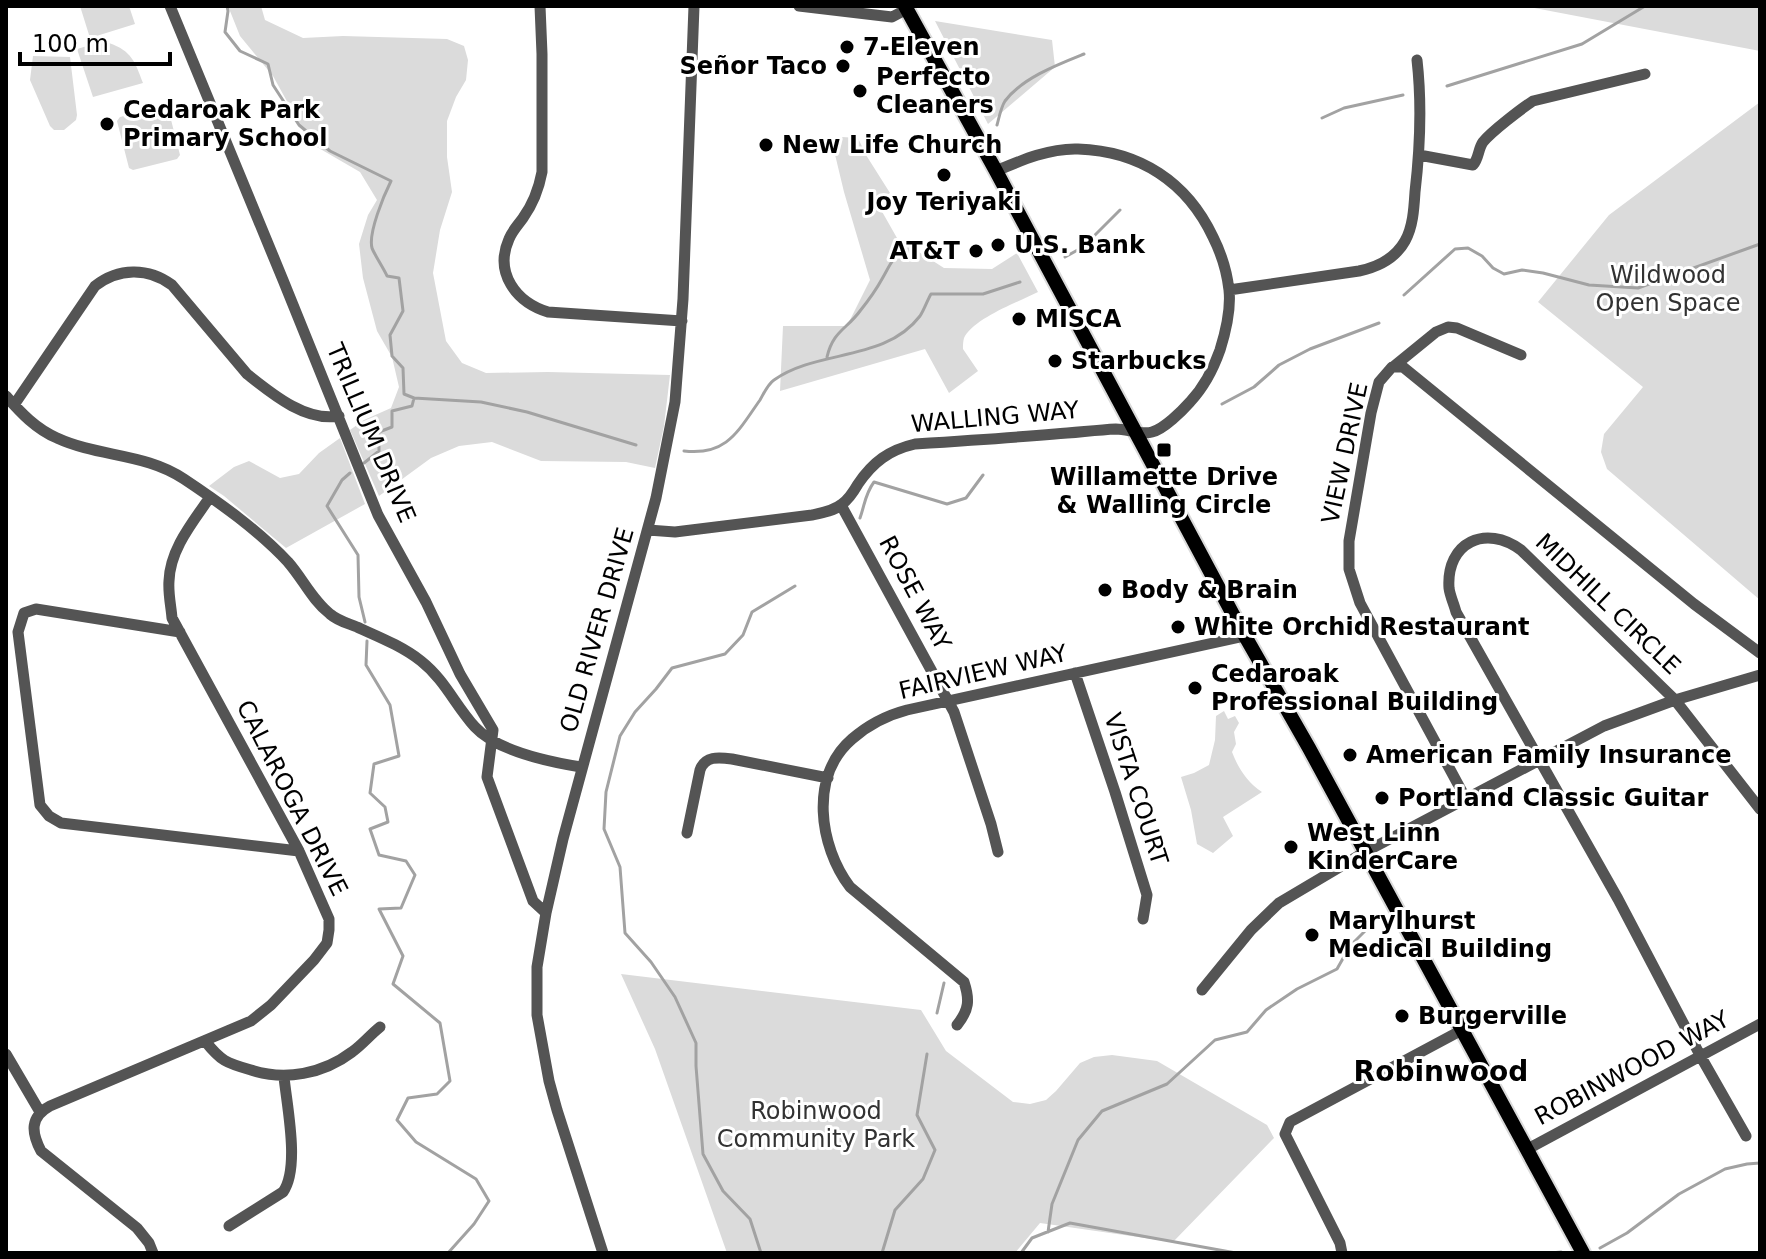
<svg xmlns="http://www.w3.org/2000/svg" width="1766" height="1259" font-family="'DejaVu Sans',sans-serif">
<style>
.green{fill:#dbdbdb}
.lines{fill:none;stroke-linecap:round;stroke-linejoin:round}
.stream{stroke:#a2a2a2;stroke-width:3}
.major-casing{stroke:#dbdbdb;stroke-width:18}
.minor{stroke:#545454;stroke-width:11}
.major{stroke:#000;stroke-width:14}
.poi-dot{fill:#000;stroke:#fff;stroke-width:3}
.labels{text-anchor:middle;stroke-width:6;stroke-linejoin:round;paint-order:stroke}
.poi-label{font-size:24px;font-weight:bold;fill:#000;stroke:#fff;text-anchor:start}
.park-label{font-size:24px;fill:#323232;stroke:#fff}
.street-label{font-size:24px;fill:#000;stroke:#fff}
.quarter-label{font-size:28px;font-weight:bold;fill:#000;stroke:#fff}
</style>
<rect width="100%" height="100%" fill="#fff"/>
<path class="green" d="M80 6H129L135 24 90 38Z
M228 6H261L265 20 303 38 343 36 447 39 464 46 468 60 466 80 456 97 447 121V157L452 192 440 230 433 273 446 341 462 363 486 373 548 372 670 375 664 426 655 468 626 462 541 461 492 442 459 446 431 458 379 496 350 430 364 420 391 408 399 387 392 357 377 331 363 278 359 244 368 215 377 200 360 172 310 143 273 76 240 36Z
M1524 6H1760V51Z
M935 21 1052 40 1055 67 988 124Z
M109 43C132 51 135 62 143 83L93 97 77 49 94 44Z
M33 56 70 57 77 115 76 120 64 130H54L50 126 30 80Z
M1760 102V600L1607 469 1601 452 1604 434 1643 387 1538 302 1609 215Z
M164 106 168 108 180 155 177 159 133 170 129 168 117 121 120 117Z
M842 137 858 138 866 155 890 193 876 201 897 238 944 268 992 269 1017 253 1038 292C1018 302 977 317 965 336 963 339 963 345 963 349L978 371 949 393 925 349 780 391 783 326H847L870 280 844 192 832 142Z
M340 438 365 504 286 548 224 496 209 486 234 467 249 461 280 478 299 474 319 453Z
M1224 711 1228 719 1235 716 1239 723 1234 732 1236 744 1232 752C1238 768 1247 782 1262 792L1223 817 1233 836 1213 853 1197 844 1191 810 1181 777 1194 773 1209 765 1215 740 1216 716Z
M621 974 921 1010 946 1051 1013 1102 1030 1104 1046 1100 1056 1091 1080 1063 1094 1057 1112 1055 1157 1061 1267 1125 1274 1138 1173 1242 1040 1223 1015 1253H727L655 1049Z"/>
<g class="lines">
<path class="stream" d="M227 6 228 11 225 32 240 51 268 64 273 85 299 125 330 151 391 181C384 195 368 233 372 248 373 252 385 271 387 276L399 278 403 311 390 335 392 356 403 368 404 394 414 398 412 406 392 411V427L379 432V451L364 463
M1447 86 1582 44 1645 6
M1322 118 1344 108 1403 95
M997 125C999 118 1001 107 1005 101 1022 78 1059 64 1084 54
M1065 257 1083 247 1120 210
M1404 295 1455 249 1468 248 1482 256 1493 268 1504 274 1522 270 1543 273 1589 285 1638 288 1760 244
M827 357C833 331 847 329 860 311 868 301 876 290 882 279 890 265 892 258 905 248
M414 398 481 402 527 412 636 445
M1222 404 1254 387 1279 365 1310 349 1379 323
M684 451C727 456 738 431 760 400 764 393 768 384 774 380 818 349 885 362 920 316 924 310 927 301 931 294H983L1020 282
M350 473 342 480 327 506 358 555 359 597 365 622
M860 518C865 504 865 494 874 482L947 504 966 498 983 475
M367 641 366 665 390 705 399 756 374 764 370 793 385 807 388 822 370 829 379 855 406 861 415 875 401 908 379 909 403 956 393 984 440 1023 450 1081 437 1094 408 1098 397 1120 416 1142 476 1179 489 1201 474 1224 448 1253
M937 1013 944 983
M1048 1232 1052 1204 1078 1140 1102 1111 1167 1084 1215 1040 1247 1032 1266 1010 1297 989 1337 969 1350 946 1375 921
M1600 1248 1627 1233 1679 1194 1725 1169 1747 1164 1760 1163
M761 1253 750 1219 723 1191 703 1154 696 1066V1043L675 997 651 962 625 933 620 867 604 829 606 792 620 736 635 712 656 689 672 668 725 654 743 635 752 612 795 586
M882 1253 895 1210 923 1179 935 1150 917 1115 927 1054
M1021 1253 1032 1238 1070 1223 1236 1253
M1551 1253 1561 1252"/>
<defs>
<path id="major" d="M905 6 996 171 1237 622 1309 748 1583 1253"/>
</defs>
<use href="#major" class="major-casing"/>
<path class="minor" d="M170 6 283 280 378 515 426 602 460 674 493 730 487 777 533 901 546 913
M540 6 542 54V172C539 188 533 204 523 218 518 225 512 231 509 239 494 273 516 302 548 312L682 321
M799 6 892 17 907 9
M1419 155 1473 165C1479 158 1478 149 1483 142 1492 131 1521 109 1533 101L1645 74
M1229 290 1359 271C1378 267 1395 259 1405 241 1413 227 1414 208 1415 192 1420 149 1422 104 1417 60
M1393 367 1436 332 1448 327 1457 328 1521 355
M6 396C21 413 36 429 57 438 98 457 146 453 184 479 220 503 258 530 288 562 303 579 312 600 330 614 338 621 347 623 357 627 379 637 402 646 421 661 445 680 455 705 475 727 497 751 550 762 581 767
M14 405 95 286C118 268 148 267 172 285L247 374C271 393 305 422 339 416
M841 505 954 712 991 824 998 852
M648 530 675 532 812 515C822 513 834 511 842 504 849 499 854 491 858 484 873 462 889 450 915 444 962 441 1008 438 1055 434 1075 433 1095 430 1116 429 1127 429 1141 435 1152 432 1164 429 1182 411 1190 402 1205 386 1213 370 1220 350 1226 331 1231 309 1229 290 1227 272 1221 253 1213 237 1187 182 1140 151 1078 149 1050 148 1022 160 996 171
M180 632 36 609 24 613 18 632 40 805 49 816 61 823 299 851
M1075 673 1115 792 1147 895 1143 919
M1466 799 1360 603 1349 569V541L1371 413 1379 382 1392 367H1403L1694 604 1760 653
M687 833 700 770C705 756 718 757 732 759L828 778
M1202 990 1251 930 1279 903 1365 852 1604 726 1675 700 1760 675
M957 1025C969 1010 970 1000 964 982L850 887C819 846 809 776 852 739 868 725 888 715 907 710L1245 636
M205 1041C221 1061 226 1063 251 1070 285 1081 323 1074 352 1052 362 1045 370 1035 380 1027
M6 1054 40 1112
M1746 1136 1701 1057 1618 899 1456 612C1454 604 1450 596 1449 588 1446 542 1486 524 1521 550L1675 700 1760 809
M1526 1150 1760 1024
M229 1226 283 1192C300 1168 287 1107 284 1077
M153 1253 149 1243 137 1228 41 1151C31 1132 30 1117 50 1106L251 1021 271 1005 314 960 327 943 329 930V919L299 851 172 618C171 606 168 593 169 581 170 549 193 522 210 497
M603 1253 557 1110 549 1081 537 1015V967L546 913 563 839 656 498 675 402 683 299 694 6
M1342 1253 1340 1243 1285 1134 1290 1122 1462 1030"/>
<use href="#major" class="major"/>
</g>
<g class="poi-dot">
<circle cx="847" cy="47" r="8"/>
<circle cx="843" cy="66" r="8"/>
<circle cx="860" cy="91" r="8"/>
<circle cx="107" cy="124" r="8"/>
<circle cx="766" cy="145" r="8"/>
<circle cx="944" cy="175" r="8"/>
<circle cx="998" cy="245" r="8"/>
<circle cx="976" cy="251" r="8"/>
<circle cx="1019" cy="319" r="8"/>
<circle cx="1055" cy="361" r="8"/>
<rect x="1156" y="442" width="16" height="16" rx="4"/>
<circle cx="1105" cy="590" r="8"/>
<circle cx="1178" cy="627" r="8"/>
<circle cx="1195" cy="688" r="8"/>
<circle cx="1350" cy="755" r="8"/>
<circle cx="1382" cy="798" r="8"/>
<circle cx="1291" cy="847" r="8"/>
<circle cx="1312" cy="935" r="8"/>
<circle cx="1402" cy="1016" r="8"/>
</g>
<g class="labels">
<g class="poi-label">
<text x="863" y="55">7-Eleven</text>
<text x="827" y="74" text-anchor="end">Señor Taco</text>
<text x="876" y="85">Perfecto<tspan x="876" dy="28">Cleaners</tspan></text>
<text x="123" y="118">Cedaroak Park<tspan x="123" dy="28">Primary School</tspan></text>
<text x="782" y="153">New Life Church</text>
<text x="944" y="210" text-anchor="middle">Joy Teriyaki</text>
<text x="1014" y="253">U.S. Bank</text>
<text x="960" y="259" text-anchor="end">AT&amp;T</text>
<text x="1035" y="327">MISCA</text>
<text x="1071" y="369">Starbucks</text>
<text x="1164" y="485" text-anchor="middle">Willamette Drive<tspan x="1164" dy="28">&amp; Walling Circle</tspan></text>
<text x="1121" y="598">Body &amp; Brain</text>
<text x="1194" y="635">White Orchid Restaurant</text>
<text x="1211" y="682">Cedaroak<tspan x="1211" dy="28">Professional Building</tspan></text>
<text x="1366" y="763">American Family Insurance</text>
<text x="1398" y="806">Portland Classic Guitar</text>
<text x="1307" y="841">West Linn<tspan x="1307" dy="28">KinderCare</tspan></text>
<text x="1328" y="929">Marylhurst<tspan x="1328" dy="28">Medical Building</tspan></text>
<text x="1418" y="1024">Burgerville</text>
</g>
<g class="park-label">
<text x="1668" y="283">Wildwood<tspan x="1668" dy="28">Open Space</tspan></text>
<text x="816" y="1119">Robinwood<tspan x="816" dy="28">Community Park</tspan></text>
</g>
<g class="street-label">
<text transform="translate(995 417) rotate(-5)" y="8">WALLING WAY</text>
<text transform="translate(371 433) rotate(67)" y="8">TRILLIUM DRIVE</text>
<text transform="translate(1345 453) rotate(-78)" y="8">VIEW DRIVE</text>
<text transform="translate(915 593) rotate(62)" y="8">ROSE WAY</text>
<text transform="translate(1608 604) rotate(44)" y="8">MIDHILL CIRCLE</text>
<text transform="translate(597 630) rotate(-74)" y="8">OLD RIVER DRIVE</text>
<text transform="translate(983 672) rotate(-13)" y="8">FAIRVIEW WAY</text>
<text transform="translate(1136 789) rotate(72)" y="8">VISTA COURT</text>
<text transform="translate(292 798) rotate(63)" y="8">CALAROGA DRIVE</text>
<text transform="translate(1632 1068) rotate(-28)" y="8">ROBINWOOD WAY</text>
</g>
<g class="quarter-label">
<text x="1441" y="1081">Robinwood</text>
</g>
</g>
<rect width="1766" height="1259" fill="none" stroke="#000000" stroke-width="16"/>
<path d="M20 52v12h150v-12" fill="none" stroke="#000000" stroke-width="4"/>
<text x="32" y="52" font-size="24" fill="#000000" stroke="#ffffff" stroke-width="6" paint-order="stroke">100 m</text>
</svg>
